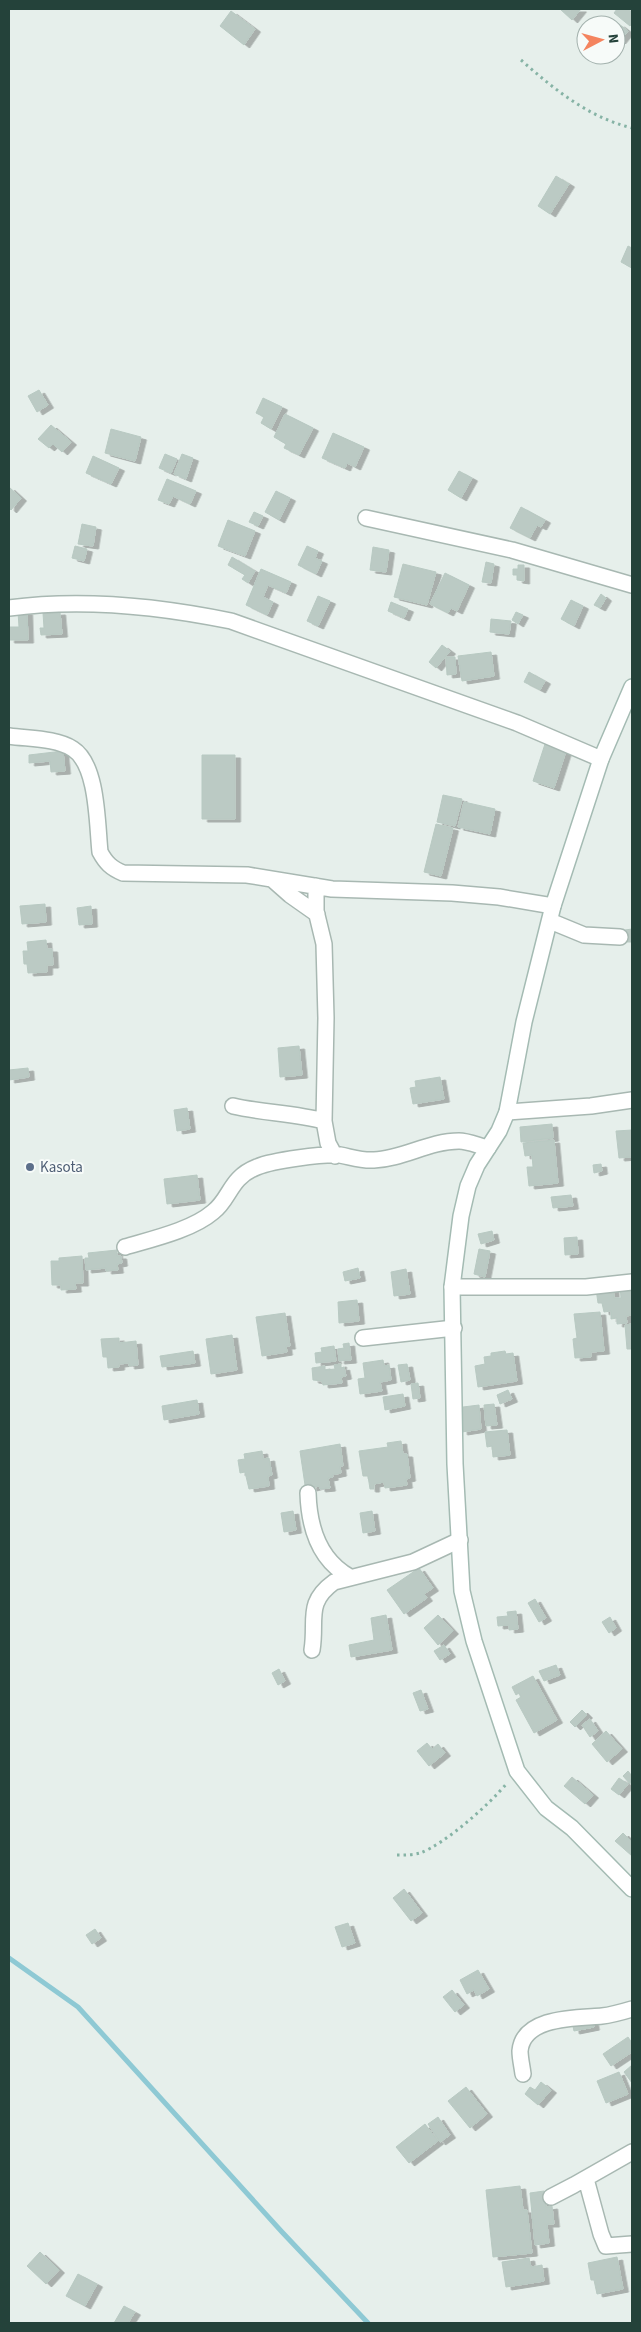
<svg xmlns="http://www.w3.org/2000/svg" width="641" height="2332" font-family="'Source Sans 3',sans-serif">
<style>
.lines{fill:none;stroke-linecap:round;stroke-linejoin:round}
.stream{stroke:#8ec9d4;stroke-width:5}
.building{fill:#bbcac4;stroke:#b8c9c2;filter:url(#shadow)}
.street-casing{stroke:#a8b8b2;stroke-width:18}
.secondary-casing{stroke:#a4bbb3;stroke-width:18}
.path{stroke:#86b3a5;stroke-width:3;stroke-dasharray:2.5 4;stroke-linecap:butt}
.street{stroke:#fff;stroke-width:15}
.secondary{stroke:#fff;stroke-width:15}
.service-dot{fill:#5c6f8a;stroke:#f7fbf9;stroke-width:2}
.labels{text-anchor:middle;stroke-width:4;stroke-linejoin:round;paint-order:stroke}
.service-label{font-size:15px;fill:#4e5e75;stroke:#f7fbf9;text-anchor:start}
</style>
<defs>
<filter id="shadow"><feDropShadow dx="5.5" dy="3" stdDeviation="0" flood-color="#0004"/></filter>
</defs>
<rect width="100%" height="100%" fill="#e6efeb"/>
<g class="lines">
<path class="stream" d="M9 1958 78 2007 282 2232 368 2323"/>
</g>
<path class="building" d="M560 9H581L572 20Z
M617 9H628L632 12V23L630 26 614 13Z
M231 11 255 29 244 45 220 26Z
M619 24 628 31 620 41 618 39 616 41V25Z
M556 176 569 184 550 214 538 206Z
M628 246 632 248V268L621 262Z
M39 390 48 405 37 412 28 396Z
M263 398 282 407 271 429 261 423 264 417 256 413Z
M285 414 313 428 299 455 284 448 286 444 274 437Z
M51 425 71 442 62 452 53 444 49 448 38 439Z
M111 429 141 437 135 461 105 453Z
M333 433 364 447 355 467 347 463 345 468 322 458Z
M165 454 177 459 171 473 159 468Z
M182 454 193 458 186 479 174 474Z
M93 456 119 468 111 484 86 473Z
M459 471 472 478 461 498 448 490Z
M167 479 196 491 190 504 173 496 169 504 158 500Z
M9 487 21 498 11 510 9 508Z
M276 491 290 498 279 520 265 512Z
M521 507 545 520 541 527 537 525 530 538 510 528Z
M254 512 263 516 258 526 249 522Z
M228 520 255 531 245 556 218 546Z
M82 524 96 527 93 546 78 544Z
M75 546 87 549 84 561 72 558Z
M307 546 318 551 315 558 322 561 316 574 298 565Z
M373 547 389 550 386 572 370 570Z
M232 557 255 571 248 583 242 579 245 575 228 565Z
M486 562 494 564 491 583 482 582Z
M403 564 436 572 427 605 394 597Z
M518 565H524V581L517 580V575H513V569H518Z
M261 569 291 582 286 593 268 585 263 597 273 602 267 615 246 605Z
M445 573 469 585 457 611 451 608 448 613 430 604Z
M601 594 606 598 600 608 594 605Z
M318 596 330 601 318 626 307 621Z
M571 600 583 606 574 626 561 619Z
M391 602 408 609 404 618 388 611Z
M18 612H27L28 640H9V627H19Z
M60 612 62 634 41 635 40 628H44L43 613Z
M516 612 523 615 518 624 512 620Z
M491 619 511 621 509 634 490 632Z
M442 645 450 651 436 668 429 662Z
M491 652 494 676 462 681 458 656Z
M446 657H455L456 674 447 675Z
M529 672 545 681 540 690 524 682Z
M545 744 566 751 554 788 533 781Z
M63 751 65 771 51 772 50 761 29 763V755Z
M202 755H235V819H202Z
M443 795 462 799 455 826 437 822Z
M464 802 495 809 490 834 458 827Z
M436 824 453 828 441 876 424 872Z
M45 904 46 922 22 924 20 906Z
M91 906 92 924 79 925 77 908Z
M632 929V942H627L625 930Z
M46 940 47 949H52L53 965H47V972L28 973 27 964H24L23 951H28L27 942Z
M299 1046 302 1075 280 1077 278 1048Z
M28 1068 29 1077 9 1080V1070Z
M440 1077 444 1099 413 1104 410 1088 416 1087 415 1081Z
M187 1108 190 1129 177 1131 174 1110Z
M552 1124 553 1138 521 1142 520 1127Z
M632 1130V1157L619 1158 616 1131Z
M554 1140 558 1183 529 1186 527 1167H533L532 1155 525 1156 523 1143Z
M601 1164 602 1171 594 1173 593 1165Z
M197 1175 200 1200 167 1204 164 1179Z
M571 1195 573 1206 553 1208 551 1197Z
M492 1231 494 1240 481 1244 478 1234Z
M577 1237 578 1254 565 1255 564 1238Z
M479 1249 490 1251 485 1277 474 1274Z
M117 1250V1256H121L122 1263 117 1264 118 1270 106 1271V1268L86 1270 85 1258H89L88 1253Z
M82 1256 83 1283H75L76 1289 61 1290V1285H52L51 1261H59V1258Z
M358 1268 360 1278 345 1281 343 1272Z
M406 1269 410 1294 394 1296 391 1272Z
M632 1286V1315L626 1316 627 1323 617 1324V1318L611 1319V1311L604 1312 602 1303H598L596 1289 613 1287 614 1298H621L620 1287Z
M357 1300 359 1321 339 1323 338 1302Z
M600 1312 604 1351 591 1352V1357L575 1358 573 1339 577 1338 574 1314Z
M285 1313 290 1346H286L287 1352 262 1356 256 1317Z
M632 1324V1349H627L625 1325Z
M232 1335 237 1370 211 1374 206 1339Z
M119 1338V1343L136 1341 138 1365 129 1366V1363L119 1364V1367L108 1368 107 1357H103L101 1339Z
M349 1343 351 1360 339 1361 338 1349 344 1348 343 1344Z
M334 1346 336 1361 316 1363 315 1353 322 1352 321 1348Z
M193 1351 195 1363 162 1367 160 1356Z
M505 1351 506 1354 513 1353 517 1381 478 1387 475 1366 485 1364 484 1357 491 1356V1353Z
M383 1360 384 1366 389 1365 391 1380 380 1382 382 1391 360 1394 358 1379 365 1378 363 1363Z
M341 1364V1368L344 1367 346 1376 341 1377 342 1383 323 1385 322 1381 313 1380 312 1368 325 1366V1370L335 1369 334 1365Z
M407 1364 410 1380 401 1382 398 1365Z
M418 1383 420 1398 413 1399 411 1384Z
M508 1390 512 1399 500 1404 497 1395Z
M403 1394 405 1406 385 1410 383 1397Z
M197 1400 199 1414 164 1420 162 1406Z
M494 1404 497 1425 486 1426 484 1405Z
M479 1405 481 1429 462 1432 460 1410H463V1407Z
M507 1430 510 1455 493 1457 492 1446 487 1447 485 1432Z
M401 1441 403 1454H407L410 1478 406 1479 407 1485 385 1488 384 1482 374 1484V1489H370L368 1476H363L359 1451 388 1447 387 1443Z
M340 1444 343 1466H340L341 1473 332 1475 333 1477 328 1478 330 1488 320 1489 319 1486 311 1488V1484L305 1485 300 1451Z
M262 1451 263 1459 269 1458 272 1475 268 1476 269 1486 249 1489 245 1472 240 1473 238 1460 245 1459 244 1454Z
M293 1511 296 1530 284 1532 281 1513Z
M372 1511 375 1531 363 1533 360 1513Z
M419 1568 433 1588 424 1594 427 1598 404 1614 387 1590Z
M535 1599 546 1618 539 1622 528 1603Z
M516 1611 518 1629 509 1630V1625L498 1626 497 1617 508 1616 507 1612Z
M386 1615 392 1650 351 1657 349 1645 374 1640 371 1618Z
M438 1615 453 1631 438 1645 424 1628Z
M610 1617 616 1628 609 1633 602 1622Z
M444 1645 450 1654 440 1660 434 1651Z
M556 1665 560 1675 544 1681 539 1671Z
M279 1669 285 1681 278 1685 272 1673Z
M533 1676 557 1720 534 1733 516 1700 521 1697 519 1693 516 1695 512 1687Z
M421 1690 428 1709 420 1711 413 1693Z
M582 1710 587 1715 575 1727 570 1722Z
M590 1719 598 1731 590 1737 582 1725Z
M606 1731 622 1749 607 1762 592 1744Z
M427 1743 432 1749 438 1744 445 1753 429 1766 417 1751Z
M628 1771 632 1776 630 1784 623 1776Z
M572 1777 593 1795 585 1804 564 1786Z
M619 1778 628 1784 619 1795 611 1789Z
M623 1833 632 1842V1856L615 1841Z
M404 1889 422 1913 411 1921 393 1898Z
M348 1923 355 1943 342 1947 335 1927Z
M95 1929 101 1938 92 1944 86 1935Z
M478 1970 489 1989 477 1996 474 1990 467 1994 460 1980Z
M452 1990 464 2005 455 2012 443 1997Z
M592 2018 594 2027 574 2031 572 2022Z
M628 2037 632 2043V2052L611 2066 603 2054Z
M632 2065V2083L624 2072Z
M619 2072 628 2094 606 2103 597 2081Z
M541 2082 551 2090 538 2105 525 2094 530 2087 535 2090Z
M466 2087 487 2114 470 2128 448 2101Z
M438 2117 450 2135 440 2142 428 2124Z
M425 2124 438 2141 409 2163 396 2147Z
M520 2186 523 2210H527L532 2253 493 2257 486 2190Z
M544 2191 546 2207 552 2206 554 2224H547L549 2243 535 2245 530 2193Z
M40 2252 59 2270 46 2284 27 2266Z
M617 2257 623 2289 597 2294 594 2280H591L588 2263Z
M529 2258 531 2267 542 2265 544 2281 506 2287 502 2262Z
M78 2274 97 2284 85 2306 66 2296Z
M124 2306 135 2312 128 2323H114Z"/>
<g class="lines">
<defs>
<path id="street" d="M366 518 512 550 632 585
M9 608C83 598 158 606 231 621L517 723 601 759
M9 736C29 739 56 738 73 749 98 765 97 825 100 852 106 863 111 868 123 873L247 875 332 889 452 893 499 897 553 906
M273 880 290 895 317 914
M316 886V911L324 944 326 1018 324 1121 328 1143 335 1156
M550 921 584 935 620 937
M233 1106C263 1113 294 1113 324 1121
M507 1112 591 1106 632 1100
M125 1247C152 1239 192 1230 213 1212 231 1198 229 1178 257 1167 274 1160 322 1154 340 1155 351 1157 362 1161 374 1160 403 1159 429 1141 459 1141 468 1141 479 1146 488 1148
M452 1287H586L632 1282
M363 1338 454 1328
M308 1493C309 1527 319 1560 350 1577
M312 1650C317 1620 305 1603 334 1582L413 1562 460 1540
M523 2074C522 2066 520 2058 520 2051 523 2016 578 2018 602 2016 612 2015 622 2012 632 2009
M586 2179 601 2234 606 2246 632 2244
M551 2197 574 2185 632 2152"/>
<path id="secondary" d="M632 687 601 759 553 906 524 1022 507 1112 499 1131 477 1165 468 1186 461 1216 452 1287 455 1464 462 1591 474 1641 517 1771 546 1808 572 1828 632 1889"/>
</defs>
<use href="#street" class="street-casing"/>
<use href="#secondary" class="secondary-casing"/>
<path class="path" d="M521 60C555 90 588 117 632 128
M397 1855C405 1855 413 1855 420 1853 445 1844 490 1804 507 1783"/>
<use href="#street" class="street"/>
<use href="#secondary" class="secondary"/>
</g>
<circle class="service-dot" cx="30" cy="1167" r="5"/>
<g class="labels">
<g class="service-label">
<text x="40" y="1172">Kasota</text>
</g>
</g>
<rect width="641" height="2332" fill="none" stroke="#24423a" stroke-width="20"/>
<g transform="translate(601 40) rotate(84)"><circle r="24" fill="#f7fbf9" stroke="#a3b1ad"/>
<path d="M0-4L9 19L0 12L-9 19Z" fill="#f4845f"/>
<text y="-8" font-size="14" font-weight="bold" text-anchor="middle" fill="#24423a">N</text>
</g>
</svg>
